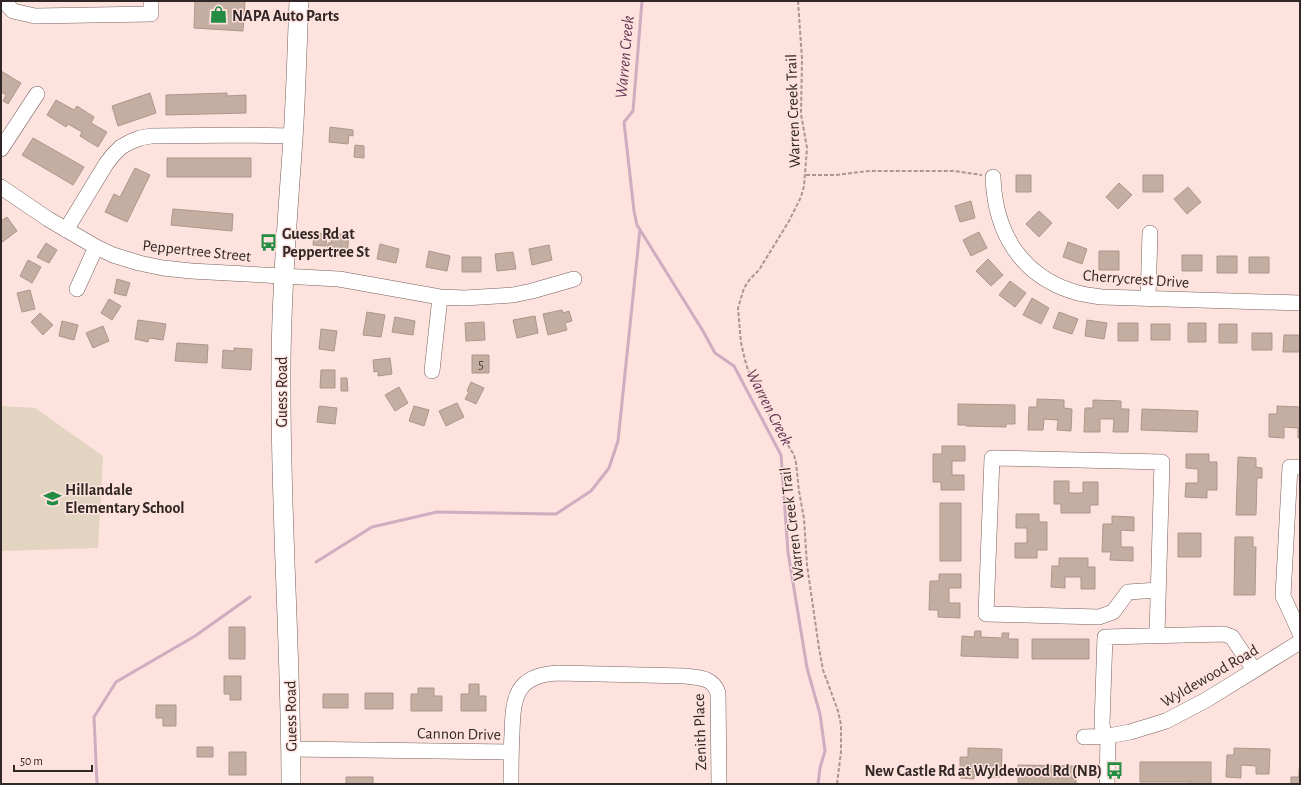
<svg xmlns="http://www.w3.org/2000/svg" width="1301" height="785" font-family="'Alegreya Sans',sans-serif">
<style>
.green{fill:#e2d4c0}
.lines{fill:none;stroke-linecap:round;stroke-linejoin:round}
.stream{stroke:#cfacc0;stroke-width:3}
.building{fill:#c3aea1;stroke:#ac978b}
.minor-casing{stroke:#76605c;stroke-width:16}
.major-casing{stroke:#76605c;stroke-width:20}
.path{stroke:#aa9693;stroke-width:2;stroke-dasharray:4 2;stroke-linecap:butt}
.minor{stroke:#fff;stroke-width:15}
.major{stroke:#fff;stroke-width:19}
.labels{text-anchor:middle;stroke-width:3;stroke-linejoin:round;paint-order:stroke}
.number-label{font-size:14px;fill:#564945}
.poi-label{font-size:16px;font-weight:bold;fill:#312726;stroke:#fde2dd;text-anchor:start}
.street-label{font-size:16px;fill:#312726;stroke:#fde2dd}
.water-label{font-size:17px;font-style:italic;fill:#673755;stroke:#fde2dd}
</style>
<rect width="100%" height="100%" fill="#fde2dd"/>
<path class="green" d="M1 406 35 408 103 456 98 548 1 551Z"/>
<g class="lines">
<path class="stream" d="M642 1 633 111 624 122 634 211 637 225 703 331 715 353 734 366 781 455 788 552 807 668 820 714 825 751 820 768 818 784
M316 562 372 527 437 512 556 514 591 491 609 468 618 441 640 229
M97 784 94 717 116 682 195 636 250 597"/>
</g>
<path class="building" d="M195 1H245L243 31 194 28Z
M1 71 21 83 8 104 3 101 6 95 1 92Z
M150 93 156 113 118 126 112 106Z
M227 93V96L246 95V113L166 115V95Z
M56 100 74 110 77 106 94 117 91 123 107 132 98 147 80 136 82 132 68 124 66 127 47 115Z
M330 127 353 130V136L349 135 348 144 329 142Z
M33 138 84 167 73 185 22 155Z
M355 145 364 146V158L354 157Z
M167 158H251V177H167Z
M135 168 150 175 127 222 105 212 114 194 120 197Z
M1016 175H1031V192H1016Z
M1143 175H1163V192H1143Z
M1119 183 1132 195 1118 209 1106 197Z
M1188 187 1201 202 1187 214 1174 199Z
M971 201 975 218 960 222 955 206Z
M173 209 233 214 232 231 171 225Z
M1039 211 1052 223 1039 237 1026 224Z
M7 217 17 231 1 243V221Z
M979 232 987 248 971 256 963 240Z
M314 233 327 234 326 246 313 245Z
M332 233 349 235 347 256 327 254 328 243H331Z
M1068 242 1087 249 1082 264 1063 257Z
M46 243 57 250 49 263 37 257Z
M380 244 399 249 396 263 377 259Z
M549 245 552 260 532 265 529 249Z
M429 251 450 256 447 271 426 267Z
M1099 251H1119V270H1099Z
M513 252 516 269 497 271 495 254Z
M1182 255H1202V271H1182Z
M1217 256H1237V273H1217Z
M462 257H481V272H462Z
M1249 257H1269V273H1249Z
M988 259 1003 275 991 286 976 271Z
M28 260 41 267 32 283 20 276Z
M117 279 130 283 126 296 114 293Z
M1010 281 1026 293 1015 307 999 295Z
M30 290 35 309 22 312 17 293Z
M1032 298 1049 308 1041 324 1023 315Z
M109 299 121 306 112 320 101 313Z
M562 310 563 313 569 311 572 321 565 323 567 330 548 335 543 314Z
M367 312 385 315 381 337 363 335Z
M1059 312 1078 319 1072 334 1053 328Z
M40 313 53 325 43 335 31 322Z
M535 316 538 333 517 338 513 320Z
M395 317 415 321 413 335 392 332Z
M138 320 166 324 163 340 149 338 148 342 135 339Z
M1087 320 1107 323 1104 339 1085 336Z
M62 321 78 325 74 340 59 336Z
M484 322 485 340 466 341 465 323Z
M1118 323H1138V341H1118Z
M1188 323H1206V342H1188Z
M1151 324H1170V340H1151Z
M1219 324H1237V343H1219Z
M103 326 109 341 93 348 86 333Z
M321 329 337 331 334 351 319 349Z
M1252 333H1272V350H1252Z
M1284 335H1300V352H1283Z
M177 343 208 345 207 363 175 361Z
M234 348 252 349 251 370 222 368 223 350 234 351Z
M472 355H489V373H472Z
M390 358 392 374 378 376V371L374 372 373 360Z
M321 370H335V388H320Z
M341 378H347L348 391H341Z
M471 382 484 388 476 404 465 399 469 392 467 391Z
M399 387 408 403 395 411 385 395Z
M1037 399 1064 400V408L1072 409 1071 431 1057 430 1058 420 1044 419 1043 430H1028L1029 407H1037Z
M1093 400 1121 401V409H1129L1128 432H1113L1114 419H1100V432H1084L1085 408H1093Z
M457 403 464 417 446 426 439 411Z
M958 404 1015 405V424H1006V427L966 426V425H958Z
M319 406 337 408 335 424 317 422Z
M414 406 429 410 424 426 409 421Z
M1277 406 1300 407V438H1298V428L1284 427V438L1269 437V414H1277Z
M1142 409 1198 411 1197 432 1141 430Z
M942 446H965V461H952V475H964V490H941V482H933V454H942Z
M1186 454H1209V462H1217V490H1207V498L1185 497 1186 483H1198V469L1186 468Z
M1238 457 1256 458V467L1262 468V478H1257L1256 515H1236Z
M1054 481H1069V493H1083V482H1098V505H1090V513H1061V504H1054Z
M940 503H961V561H940Z
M1016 514H1039V522H1047V550H1037V558H1015V543H1027V528H1016Z
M1112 516 1134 517V531L1121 530V547H1133V561L1110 560 1111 552H1102L1103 524H1112Z
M1178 533H1201V557H1178Z
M1235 537H1253V547H1256L1255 595H1234Z
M1059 558H1088V567H1095V589H1081V577H1065V588L1051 587 1052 566H1059Z
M939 574H961V588H949V603H960V618L938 617V610H929L930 581H939Z
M229 627H245V659H229Z
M975 631H981V637L1002 638V633H1009L1008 639H1018V658L961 656 962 636 974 637Z
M1032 639H1089V659H1032Z
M224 676H241V700H230V694H224Z
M469 684H479V696H486V711H461V694H469Z
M418 688H434V696H442V711H411V694H418Z
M365 693H393V709H365Z
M323 694H348V708H323Z
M156 705H176V726H163V718H156Z
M197 747H213V757H197Z
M968 748 1002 749 1001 777H989V768H974V779L960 778V757H968Z
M1234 748 1270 749 1269 774H1256V766L1241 765V778L1226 777 1227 755H1234Z
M229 752H246V775H229Z
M1140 762H1211V784H1191V782H1140Z
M1018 765 1076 766V784H1018Z
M1299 769H1300V784H1291V777H1299Z
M346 777H373V784H346Z"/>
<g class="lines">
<defs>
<path id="minor" d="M4 1 13 11 35 16 151 14V1
M1 149 37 94
M993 177C995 233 1021 277 1078 293 1086 295 1094 296 1102 297L1300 303
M1 187 48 219 96 247 113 255 139 263 163 268 191 271 339 279 440 297 464 298 513 295 532 291 574 279
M66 230 106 164 113 155 121 147 130 142 140 138 151 136 247 135 293 136
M77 289 96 247
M1148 299 1150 233
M432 371 440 297
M1300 467H1290L1283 596 1300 633
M1157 635 1162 462 992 458 986 614 1099 617 1113 612 1128 592 1158 590
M1084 737 1108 736 1130 732 1166 721 1206 700 1300 642
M1104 737 1102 724 1105 637 1224 634 1232 637 1254 670
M291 749 511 752
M511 784C511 767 511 751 512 734 513 698 515 675 558 673L685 676C699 678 713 677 718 693L719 784
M1107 784 1108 736"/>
<path id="major" d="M291 784C291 654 281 524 281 394 280 309 287 224 293 139 296 93 297 47 299 1"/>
</defs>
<use href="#minor" class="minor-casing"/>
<use href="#major" class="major-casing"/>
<path class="path" d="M798 1 802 59 801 114 807 148 804 186 801 197 789 221 759 270 750 279 744 288 738 308 741 343 745 360 748 370 770 416 794 455 796 463 799 491 804 519 807 565 819 648 823 670 838 711 841 725V752L837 784
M806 175H836L869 171H954L982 175"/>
<use href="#minor" class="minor"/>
<use href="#major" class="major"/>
</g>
<defs>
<symbol id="shop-bare" viewBox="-9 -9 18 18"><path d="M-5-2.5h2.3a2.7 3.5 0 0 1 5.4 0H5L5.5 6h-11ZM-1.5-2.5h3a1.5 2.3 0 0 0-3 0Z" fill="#248c42" stroke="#fde2dd" stroke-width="2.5" paint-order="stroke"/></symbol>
<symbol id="bus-bare" viewBox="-9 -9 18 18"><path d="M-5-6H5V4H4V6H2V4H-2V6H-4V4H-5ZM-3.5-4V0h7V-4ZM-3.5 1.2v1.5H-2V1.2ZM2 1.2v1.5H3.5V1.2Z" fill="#248c42" stroke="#fde2dd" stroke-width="2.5" paint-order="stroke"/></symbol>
<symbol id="school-bare" viewBox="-9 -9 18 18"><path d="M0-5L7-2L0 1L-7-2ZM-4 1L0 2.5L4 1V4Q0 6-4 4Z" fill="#248c42" stroke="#fde2dd" stroke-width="2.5" paint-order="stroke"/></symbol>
</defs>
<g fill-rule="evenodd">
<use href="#shop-bare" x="206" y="2" width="25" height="25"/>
<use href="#bus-bare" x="256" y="230" width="25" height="25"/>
<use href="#school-bare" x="40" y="486" width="25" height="25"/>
<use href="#bus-bare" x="1102" y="758" width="25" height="25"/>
</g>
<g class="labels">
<g class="number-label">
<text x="481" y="369">5</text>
</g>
<g class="poi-label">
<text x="232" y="21">NAPA Auto Parts</text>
<text x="282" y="239">Guess Rd at<tspan x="282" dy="18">Peppertree St</tspan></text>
<text x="65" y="495">Hillandale<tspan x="65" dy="18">Elementary School</tspan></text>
<text x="1102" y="776" text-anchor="end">New Castle Rd at Wyldewood Rd (NB)</text>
</g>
<g class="street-label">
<text transform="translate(792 111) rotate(-92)" y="6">Warren Creek Trail</text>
<text transform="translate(197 250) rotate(6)" y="6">Peppertree Street</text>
<text transform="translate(1136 278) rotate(4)" y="6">Cherrycrest Drive</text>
<text transform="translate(281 392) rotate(-90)" y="6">Guess Road</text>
<text transform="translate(791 524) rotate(-97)" y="6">Warren Creek Trail</text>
<text transform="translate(1209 675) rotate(-30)" y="6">Wyldewood Road</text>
<text transform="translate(290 716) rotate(-91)" y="6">Guess Road</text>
<text transform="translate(699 732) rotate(-92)" y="6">Zenith Place</text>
<text transform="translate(459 733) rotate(1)" y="6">Cannon Drive</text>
</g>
<g class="water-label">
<text transform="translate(624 57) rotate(-85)" y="6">Warren Creek</text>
<text transform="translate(770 407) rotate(63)" y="6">Warren Creek</text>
</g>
</g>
<rect width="1301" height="785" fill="none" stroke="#312726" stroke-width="4"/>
<path d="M14 765v6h78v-6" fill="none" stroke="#312726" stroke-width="2"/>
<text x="20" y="765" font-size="12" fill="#312726" stroke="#fde2dd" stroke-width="3" paint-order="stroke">50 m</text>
</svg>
